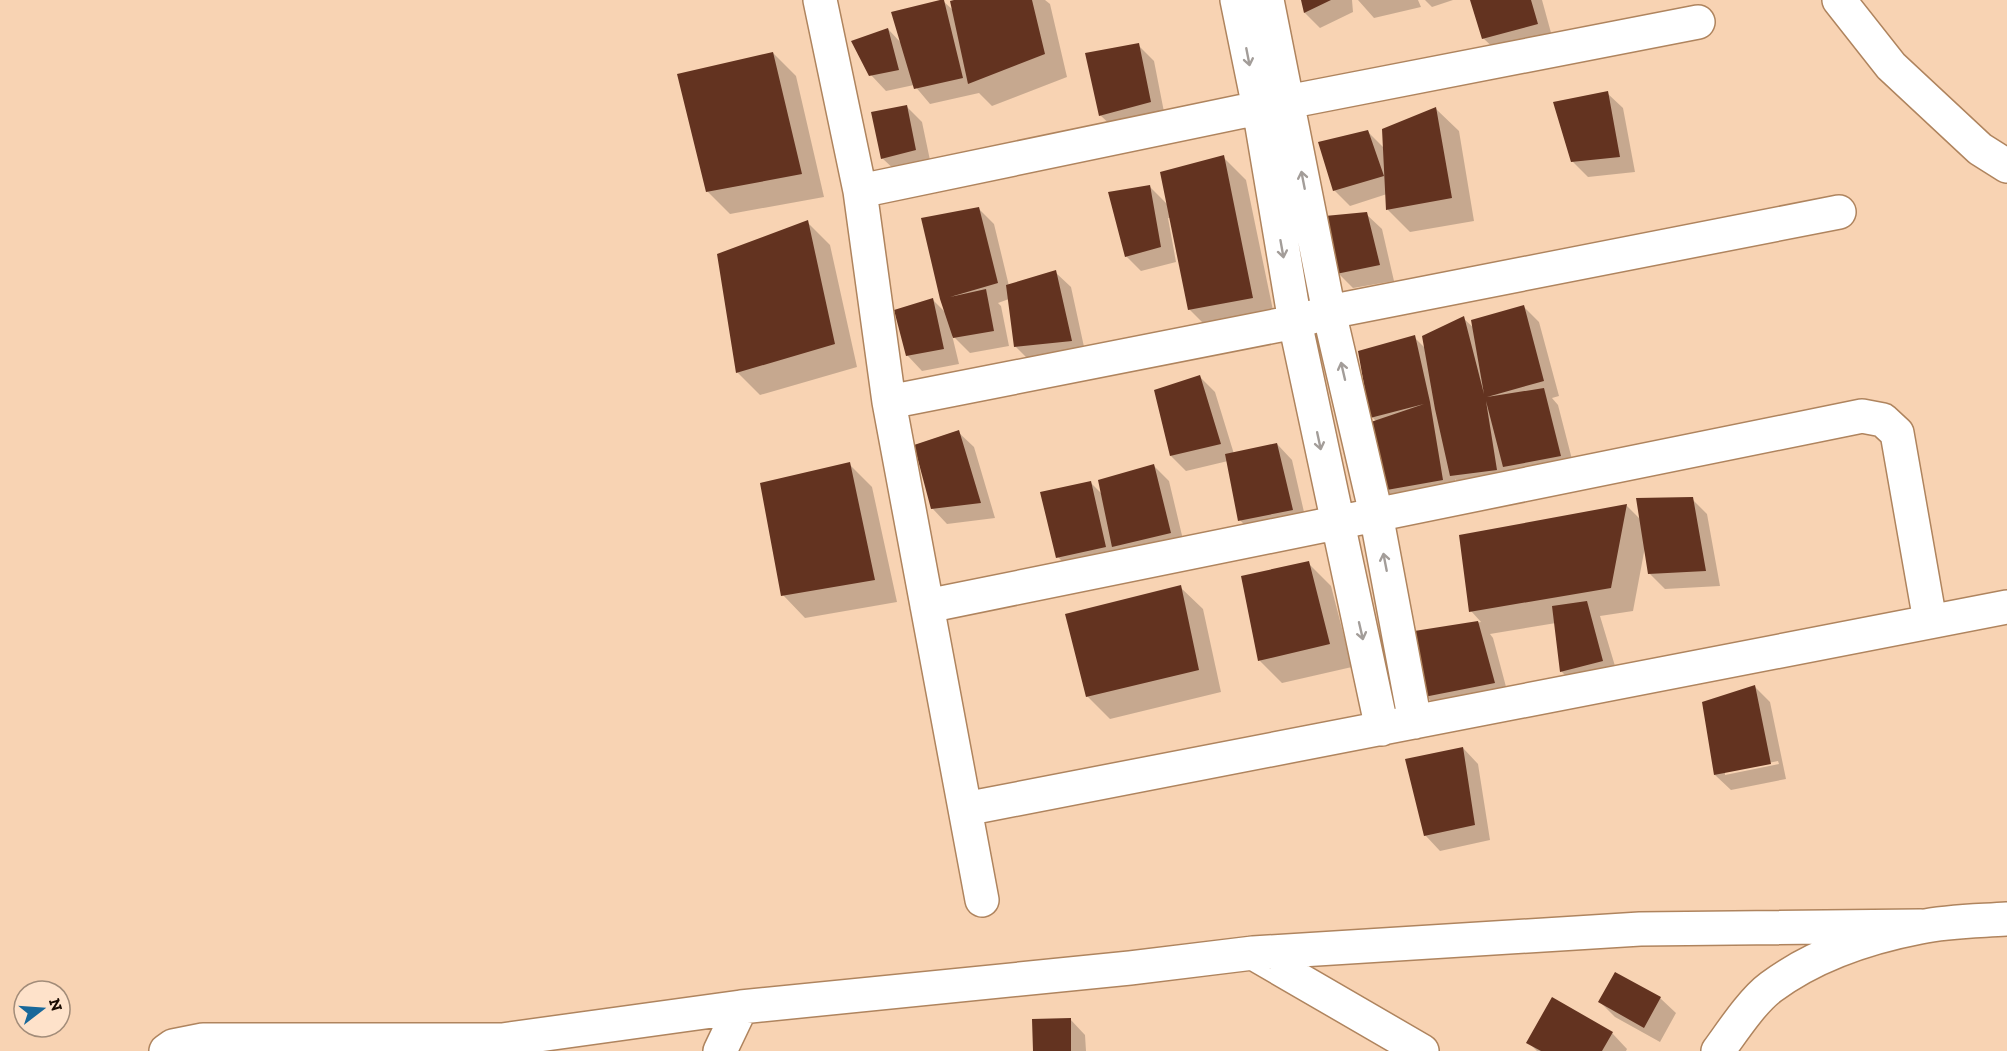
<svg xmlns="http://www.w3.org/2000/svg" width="2007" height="1051" font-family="'Zilla Slab',serif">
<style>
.shadow{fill:#0003;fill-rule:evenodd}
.building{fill:#633320}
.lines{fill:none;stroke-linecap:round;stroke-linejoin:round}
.minor-casing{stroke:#af845e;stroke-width:36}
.minor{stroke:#fff;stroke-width:33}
.oneway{stroke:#a39d99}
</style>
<rect width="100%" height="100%" fill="#f8d3b3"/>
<path class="shadow" d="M960 0H1045L1050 4 1067 77 992 106 979 93 930 104 914 85 886 91 871 75 888 29 902 44 943 1 954 11Z
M1302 0H1352L1353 12 1320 28 1305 13Z
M1358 0H1418L1421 7 1374 18Z
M1425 0H1453L1432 7Z
M1472 0H1542L1553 40 1499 53 1483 38Z
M1138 45 1154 61 1165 117 1116 130 1100 115Z
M773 53 796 76 824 197 730 214 707 191Z
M1607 93 1623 108 1635 172 1588 177 1572 161Z
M906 106 922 122 931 165 898 173 882 158Z
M1436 109 1459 131 1474 221 1410 232 1388 210 1387 194 1350 206 1334 190 1368 132 1384 148Z
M1223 157 1246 180 1275 320 1212 332 1189 309 1171 218H1168L1176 262 1141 271 1126 256 1150 187 1168 205Z
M979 209 994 224 1009 286 1055 272 1071 287 1086 356 1030 361 1015 346 1009 299 998 303 1001 306 1009 346 970 353 952 335 959 364 922 371 907 355 933 300 946 313 941 299Z
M1366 214 1382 229 1394 281 1353 288 1338 273Z
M807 222 830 245 857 367 760 395 737 372Z
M1523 306 1539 322 1559 396 1552 398 1558 405 1575 471 1520 481 1509 471 1512 485 1467 491 1455 479 1458 495 1398 505 1383 490 1377 422 1372 417 1414 337 1426 349 1463 318 1475 329Z
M1200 377 1215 392 1234 454 1277 444 1292 460 1307 525 1255 536 1240 520 1228 461 1186 471 1171 456Z
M958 432 974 447 995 518 947 524 932 508Z
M849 464 872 487 897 602 805 618 783 595Z
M1154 466 1169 481 1185 548 1073 572 1058 557 1090 482 1103 495Z
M1692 499 1707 514 1720 586 1665 589 1650 574 1645 547 1633 611 1600 616 1618 676 1577 687 1561 671 1556 623 1490 634 1493 638 1509 698 1441 711 1426 696 1410 634 1481 622 1471 611 1626 505 1641 520Z
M1308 563 1331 586 1352 667 1282 683 1260 661Z
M1180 587 1203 609 1221 692 1110 719 1087 696Z
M1755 687 1770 702 1786 779 1731 790 1715 775ZM1778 761 1779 764 1725 775V772Z
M1463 748 1478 764 1490 840 1440 851 1425 835Z
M1616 974 1660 998 1676 1013 1660 1042 1615 1017 1600 1002Z
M1070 1019 1085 1035 1086 1051H1035Z
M1612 1033 1627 1049 1626 1051H1537L1528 1042Z"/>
<path class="building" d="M940 0H944L963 78 914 89 891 12Z
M954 0H1032L1045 54 968 84 950 1Z
M1301 0H1331L1304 13Z
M1470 0H1531L1538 24 1482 39Z
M888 28 899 70 869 76 851 41Z
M1139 43 1151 102 1099 116 1085 53Z
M773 52 802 174 706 192 677 74Z
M1608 91 1620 157 1571 162 1553 102Z
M907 105 916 150 881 159 871 112Z
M1436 107 1452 198 1386 210 1382 129Z
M1368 130 1384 176 1333 191 1318 142Z
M1224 155 1253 298 1188 310 1160 172Z
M1150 185 1161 247 1125 257 1108 192Z
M979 207 998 283 950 297 986 289 994 331 953 338 940 299 921 218Z
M1367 212 1380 265 1336 274 1325 216Z
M808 220 835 344 736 373 717 254Z
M1056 270 1072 341 1014 347 1006 285Z
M933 298 944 349 906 356 894 310Z
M1524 305 1544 381 1487 397 1544 388 1561 456 1503 467 1486 401 1497 470 1450 476 1435 409 1422 336 1464 316 1484 394 1471 320Z
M1415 335 1430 402 1443 480 1381 491 1365 424 1424 404 1370 418 1358 351Z
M1200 375 1221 444 1170 456 1154 390Z
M959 430 981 503 931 509 914 445Z
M1277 443 1293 510 1238 521 1225 454Z
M850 462 875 580 781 596 760 483Z
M1154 464 1171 533 1112 547 1098 480Z
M1091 481 1106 547 1056 558 1040 492Z
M1693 497 1706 571 1648 574 1636 498Z
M1627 504 1611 588 1469 612 1459 535Z
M1309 561 1330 644 1258 661 1241 576Z
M1181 585 1199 670 1086 697 1065 614Z
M1587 601 1603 661 1560 672 1552 606Z
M1478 621 1495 683 1424 697 1408 632Z
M1755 685 1771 764 1714 775 1702 702Z
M1463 747 1475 825 1424 836 1405 759Z
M1615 972 1661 997 1644 1028 1598 1002Z
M1552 997 1613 1032 1602 1051H1541L1526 1043Z
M1071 1018V1051H1033L1032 1019Z"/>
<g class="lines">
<defs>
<path id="minor" d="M820 0 860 191 889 402 982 900
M1237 0 1259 108 1295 322 1382 729
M1267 0 1329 312 1376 514 1415 722
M1839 0 1891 66 1980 149 2007 166
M860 191 1287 102 1698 22
M889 402 1295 322 1329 312 1839 212
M927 606 1862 416 1883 420 1897 433 1930 621
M965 809 2007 607
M1253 953 1422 1051
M166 1051 173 1046 203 1040H502L741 1007
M720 1051 741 1007 1130 968 1253 953 1640 929 1921 926
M1718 1051C1732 1032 1752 1001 1771 987 1814 955 1868 937 1920 927 1948 921 1978 921 2007 919"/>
</defs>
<use href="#minor" class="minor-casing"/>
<use href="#minor" class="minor"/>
</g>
<defs><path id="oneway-shaft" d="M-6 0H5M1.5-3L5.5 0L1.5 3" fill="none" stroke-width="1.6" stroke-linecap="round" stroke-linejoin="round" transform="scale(1.5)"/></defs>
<g class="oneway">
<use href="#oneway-shaft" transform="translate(1248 57) rotate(79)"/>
<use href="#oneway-shaft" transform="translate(1303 180) rotate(-101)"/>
<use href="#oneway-shaft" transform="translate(1282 249) rotate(80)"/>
<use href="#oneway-shaft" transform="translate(1343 371) rotate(-103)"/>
<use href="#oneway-shaft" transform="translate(1319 441) rotate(78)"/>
<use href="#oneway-shaft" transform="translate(1385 562) rotate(-101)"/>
<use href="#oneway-shaft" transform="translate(1361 631) rotate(77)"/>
</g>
<g transform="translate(42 1009) rotate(73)"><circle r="28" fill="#fee2ca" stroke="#a28c79" stroke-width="1.5"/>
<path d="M0-4.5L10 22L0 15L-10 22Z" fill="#18689a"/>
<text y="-9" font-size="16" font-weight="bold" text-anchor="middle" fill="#190a00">N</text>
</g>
</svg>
